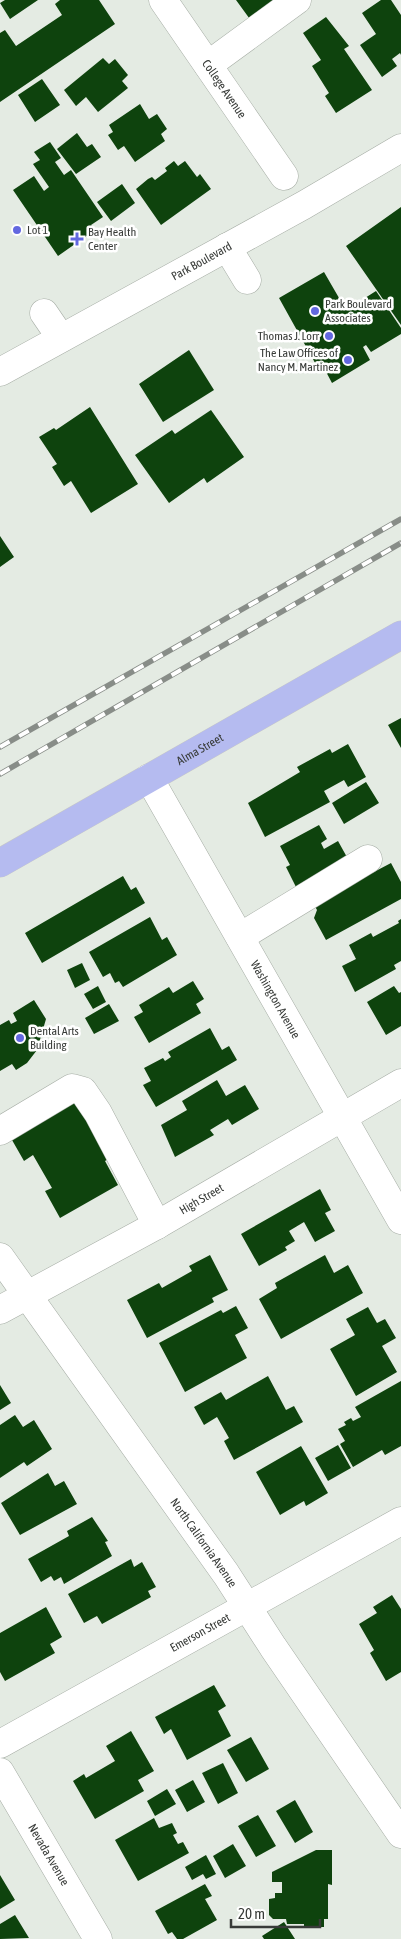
<svg xmlns="http://www.w3.org/2000/svg" width="401" height="1939" font-family="'Asap Condensed',sans-serif">
<style>
.building{fill:#0e430d}
.lines{fill:none;stroke-linecap:round;stroke-linejoin:round}
.minor-casing{stroke:#a6ada5;stroke-width:29}
.major-casing{stroke:#c7c8c7;stroke-width:29}
.minor{stroke:#fff;stroke-width:28}
.major{stroke:#b5bbf0;stroke-width:28}
.rail-casing{stroke:#888d88;stroke-width:5.5}
.rail{stroke:#fff;stroke-width:4;stroke-dasharray:11;stroke-linecap:butt}
.poi-dot{fill:#6368e0;stroke:#fff;stroke-width:2}
.labels{text-anchor:middle;stroke-width:5;stroke-linejoin:round;paint-order:stroke}
.street-label{font-size:12px;fill:#383b38;stroke:#fff}
.poi-label{font-size:12px;fill:#383b38;stroke:#fff;text-anchor:start}
</style>
<rect width="100%" height="100%" fill="#e4ebe3"/>
<path class="building" d="M5 0H38L10 19 0 3Z
M60 0H99L115 24 0 102V33L5 30 16 46 62 15 55 4Z
M236 0H283L252 22Z
M381 0H391L401 15V55L400 53 392 59 397 66 382 77 360 45 376 34 362 13Z
M326 17 349 46 344 49 372 90 336 113 325 96 329 93 312 66 321 60 303 33Z
M103 58 109 64 115 59 128 75 122 81 128 88 98 112 86 97 76 106 64 90Z
M42 79 60 105 35 122 18 95Z
M140 104 149 119 157 114 167 129 161 134 165 141 135 162 124 146 118 150 108 135 113 132 109 125Z
M77 133 87 147 92 144 101 157 76 174 57 149Z
M50 142 61 158 55 162 64 175 71 170 103 217 91 225 95 230 58 256 13 190 34 176 44 191 49 187 33 164 40 160 34 152Z
M174 161 178 166 185 161 197 177 200 174 211 189 161 225 136 189 148 179 152 177 155 180 167 171 165 168Z
M122 184 135 203 111 221 97 202Z
M401 207V325L346 246Z
M324 272 346 310 376 291 401 328V334L371 352 366 345 363 347 370 360 332 383 324 368 319 370 279 298Z
M189 350 214 390 163 422 139 384Z
M90 407 138 484 91 513 71 481 64 486 52 467 57 464 39 437 54 428 56 430Z
M211 410 244 457 207 483 204 478 169 503 135 455 172 430 175 434Z
M0 536 14 557 0 567Z
M401 718V748L388 725Z
M348 744 366 777 348 787 344 780 324 791 330 802 265 837 248 803 300 772 297 767 330 749 332 753Z
M366 782 379 803 344 824 332 803Z
M319 825 327 839 321 843 324 849 338 841 348 859 296 887 286 867 290 865 280 846Z
M391 863 401 882V899L326 940 314 918 317 910 310 897 368 865 372 873Z
M123 876 131 890 136 887 145 903 42 963 25 933Z
M150 917 162 940 167 937 177 955 123 987 119 981 115 983 110 973 103 977 89 952Z
M401 919V961L394 965 396 969 355 992 342 966 356 959 349 945 371 933 373 937 399 923 398 921Z
M82 963 90 980 75 988 67 970Z
M193 981 204 999 196 1004 201 1013 149 1043 134 1017 143 1012 139 1005 169 987 173 993Z
M98 986 106 1002 93 1009 84 994Z
M394 986 399 993 401 992V1026L386 1035 367 1002Z
M34 1000 46 1019 37 1050 27 1063 16 1070 12 1064 0 1071V1025L9 1020 11 1024 17 1021 13 1013Z
M109 1004 119 1021 94 1034 85 1018Z
M210 1028 222 1050 229 1046 237 1060 156 1107 143 1085 151 1081 144 1068 163 1058 165 1061 171 1057 168 1052Z
M217 1080 226 1096 245 1085 259 1109 232 1125 228 1119 210 1130 214 1135 175 1157 161 1125 187 1110 182 1101Z
M76 1095 110 1158 105 1161 118 1185 60 1218 45 1191 52 1188 33 1155 24 1161 8 1133Z
M320 1189 331 1210 325 1213 335 1231 315 1242 304 1222 289 1231 295 1241 285 1247 287 1250 259 1266 241 1234Z
M210 1255 228 1290 212 1298 214 1302 147 1338 127 1300 159 1283 162 1288 192 1271 189 1266Z
M325 1255 334 1273 348 1265 363 1293 281 1339 259 1299 277 1288 275 1283Z
M236 1306 248 1328 235 1335 247 1358 185 1392 159 1343 221 1310 223 1313Z
M368 1307 377 1323 385 1319 396 1338 382 1346 397 1372 356 1396 330 1349 355 1335 346 1319Z
M268 1376 286 1410 294 1406 303 1422 234 1460 224 1441 229 1438 217 1417 204 1425 194 1407 221 1392 226 1400Z
M401 1381V1446L385 1455 382 1450 353 1467 340 1444 345 1441 338 1429 346 1425 344 1422 351 1418 353 1421 361 1417 355 1407Z
M0 1385 11 1403 0 1410Z
M15 1415 23 1427 34 1420 52 1449 27 1466 24 1462 0 1478V1425Z
M338 1445 351 1468 328 1481 315 1458Z
M301 1446 328 1493 306 1506 304 1501 280 1515 256 1472Z
M48 1473 55 1486 64 1481 77 1504 20 1535 1 1503Z
M92 1517 108 1541 105 1542 112 1556 64 1584 61 1577 54 1581 51 1576 41 1582 28 1559 69 1536 67 1531Z
M131 1559 134 1567 142 1562 156 1587 148 1591 151 1597 102 1624 97 1616 84 1623 68 1594Z
M392 1595 401 1609V1672L386 1681 370 1653 374 1650 359 1624 377 1613 373 1607Z
M46 1607 62 1637 50 1644 55 1653 5 1681 0 1672V1633Z
M214 1685 226 1706 218 1711 231 1736 187 1760 171 1729 164 1734 155 1717Z
M131 1731 154 1771 138 1780 144 1791 95 1819 73 1781 84 1774 86 1778 115 1761 106 1746Z
M251 1737 269 1769 246 1782 227 1750Z
M223 1763 238 1793 218 1804 202 1773Z
M193 1780 205 1802 187 1812 175 1790Z
M167 1789 176 1804 155 1816 147 1801Z
M295 1800 313 1832 295 1843 276 1811Z
M258 1815 276 1846 256 1857 238 1826Z
M154 1818 159 1828 172 1823 177 1833 173 1835 178 1844 183 1842 189 1853 138 1881 115 1840Z
M233 1844 246 1866 225 1878 213 1856Z
M316 1850H332V1885L328 1884V1919H324V1927H304V1924H287L286 1919H273L269 1915V1899L275 1898V1893H282V1882H272V1872Z
M206 1855 216 1874 206 1879 203 1874 192 1880 185 1867Z
M0 1875 15 1900 0 1909Z
M205 1884 212 1896 205 1899 217 1920 183 1939H177L172 1932 168 1934 155 1911Z
M15 1915 29 1938 0 1939V1924Z
M284 1922 295 1939H264L262 1936Z"/>
<g class="lines">
<defs>
<g id="minor">
<path id="s1" d="M163 0 284 176"/>
<path d="M208 65 297 0"/>
<path d="M227 247 247 280"/>
<path d="M44 313 61 338"/>
<path id="s2" d="M0 372 304 205 401 148"/>
<path id="s3" d="M149 778 401 1220"/>
<path d="M240 937 368 859"/>
<path d="M0 1131 72 1088 83 1091 98 1113 157 1225"/>
<path id="s4" d="M0 1257 226 1574 273 1647 401 1834"/>
<path id="s5" d="M0 1310 157 1225 401 1083"/>
<path id="s6" d="M0 1744 401 1521"/>
<path id="s7" d="M0 1772 98 1939"/>
</g>
<g id="major">
<path id="s8" d="M0 863 401 635"/>
</g>
</defs>
<use href="#minor" class="minor-casing"/>
<use href="#major" class="major-casing"/>
<use href="#minor" class="minor"/>
<use href="#major" class="major"/>
<defs>
<path id="rail" d="M0 747 401 519
M0 774 401 543"/>
</defs>
<use href="#rail" class="rail-casing"/>
<use href="#rail" class="rail"/>
</g>
<g class="poi-dot">
<circle cx="17" cy="230" r="5"/>
<path d="M74.5 231.5h5v5h5v5h-5v5h-5v-5h-5v-5h5z"/>
<circle cx="315" cy="311" r="5"/>
<circle cx="329" cy="336" r="5"/>
<circle cx="348" cy="360" r="5"/>
<circle cx="20" cy="1038" r="5"/>
</g>
<g class="labels">
<g class="street-label">
<text dy="4" stroke="none"><textPath href="#s1" startOffset="108">College Avenue</textPath></text>
<text dy="4" stroke="none"><textPath href="#s2" startOffset="230">Park Boulevard</textPath></text>
<text dy="4" stroke="none"><textPath href="#s8" startOffset="230">Alma Street</textPath></text>
<text dy="4" stroke="none"><textPath href="#s3" startOffset="255">Washington Avenue</textPath></text>
<text dy="4" stroke="none"><textPath href="#s5" startOffset="230">High Street</textPath></text>
<text dy="4" stroke="none"><textPath href="#s4" startOffset="351">North California Avenue</textPath></text>
<text dy="4" stroke="none"><textPath href="#s6" startOffset="229">Emerson Street</textPath></text>
<text dy="4" stroke="none"><textPath href="#s7" startOffset="96">Nevada Avenue</textPath></text>
</g>
<g class="poi-label">
<text x="27" y="234">Lot 1</text>
<text x="88" y="236">Bay Health<tspan x="88" dy="14">Center</tspan></text>
<text x="325" y="308">Park Boulevard<tspan x="325" dy="14">Associates</tspan></text>
<text x="319" y="340" text-anchor="end">Thomas J. Lorr</text>
<text x="338" y="357" text-anchor="end">The Law Offices of<tspan x="338" dy="14">Nancy M. Martinez</tspan></text>
<text x="30" y="1035">Dental Arts<tspan x="30" dy="14">Building</tspan></text>
</g>
</g>
<path d="M231 1919v8h89v-8" fill="none" stroke="#383b38" stroke-width="2.5"/>
<text x="238" y="1919" font-size="15" fill="#383b38" stroke="#ffffff" stroke-width="4" paint-order="stroke">20 m</text>
</svg>
